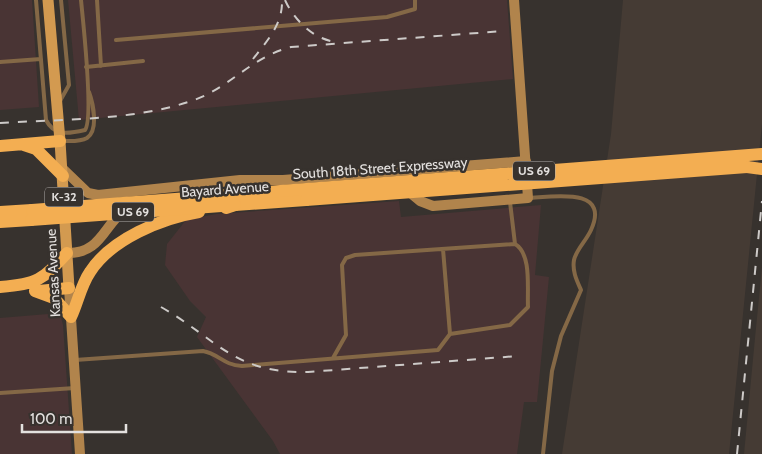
<svg xmlns="http://www.w3.org/2000/svg" width="762" height="454" font-family="Cabin,sans-serif">
<style>
.built{fill:#453b34}
.industrial{fill:#493434}
.lines{fill:none;stroke-linecap:round;stroke-linejoin:round}
.lane{stroke:#846846;stroke-width:4}
.secondary{stroke:#b1844c;stroke-width:10}
.primary{stroke:#d39a50;stroke-width:11}
.highway{stroke:#f3ae52;stroke-width:12}
.rail{stroke:#cdcac8;stroke-width:2;stroke-dasharray:9 9;stroke-linecap:butt}
.highway-bridge{stroke:#f3ae52;stroke-width:12}
.labels{text-anchor:middle;stroke-width:5;stroke-linejoin:round;paint-order:stroke}
.shield{fill:#37322e;stroke:#b0acaa;stroke-width:1}
.shield-label{font-size:12px;font-weight:bold;fill:#e4e1df}
.street-label{font-size:14px;fill:#e4e1df;stroke:#37322e}
</style>
<rect width="100%" height="100%" fill="#37322e"/>
<path class="built" d="M623 0H762V124L729 454H562L611 134Z
M762 267V454H744L755 338Z"/>
<path class="industrial" d="M0 0H32L39 107 0 110Z
M68 0H507L513 79 79 120Z
M399 201 401 217 541 205 535 275 549 277 537 402H524L517 454H280L273 441 197 337 206 317 190 301 165 265 167 244 186 220 216 214Z
M60 313 63 325 72 454H0V318Z"/>
<g class="lines">
<path class="lane" d="M36 0 46 120C54 136 68 134 85 130 94 118 83 21 81 0
M97 0 101 66
M116 40 387 17 415 9V0
M0 62 41 59
M86 67 143 61
M60 101 69 85 61 0
M63 141C70 141 80 142 87 138 99 130 93 103 89 92
M528 198C552 197 611 186 591 230 586 241 576 250 574 260 572 271 577 281 581 290L561 336 552 371 543 454
M510 202 515 244
M443 249 450 334
M75 360 203 351C219 354 223 365 242 366L438 350 450 334 510 325 528 307C527 289 532 254 515 244L355 255 346 258 342 265 346 335 333 358
M0 393 75 388"/>
<path class="secondary" d="M62 168 88 193 98 195 240 180H283L526 161
M408 191 420 201 433 206 528 198 514 0
M67 253C100 254 103 227 124 210
M69 288 80 454"/>
<path class="primary" d="M48 0 60 141 69 288"/>
<path class="highway" d="M24 145 36 149 63 176
M0 146 60 141
M747 167 762 169
M226 208 235 205 306 200
M0 212 32 210
M0 222 31 220
M0 287C38 284 42 280 67 253
M35 291 54 298 71 317C78 302 81 285 90 272 111 239 162 218 199 212
M39 291 69 288"/>
<path class="rail" d="M285 0C294 20 314 40 337 42
M253 59C267 41 283 24 282 0
M0 123C62 119 135 121 194 100 231 87 251 57 291 47L504 31
M161 307C217 339 234 374 308 372L518 356
M737 454 762 201"/>
<path class="highway-bridge" d="M306 200 747 167
M32 210 762 154
M31 220 235 205"/>
</g>
<g class="labels">
<g class="shield">
<rect x="513" y="161.5" width="42" height="19" rx="4"/>
<rect x="45" y="187.5" width="38" height="19" rx="4"/>
<rect x="112" y="202.5" width="42" height="19" rx="4"/>
</g>
<g class="shield-label">
<text x="534" y="175">US 69</text>
<text x="64" y="201">K-32</text>
<text x="133" y="216">US 69</text>
</g>
<g class="street-label">
<text transform="translate(380 168) rotate(-4)" y="5">South 18th Street Expressway</text>
<text transform="translate(225 189) rotate(-4)" y="5">Bayard Avenue</text>
<text transform="translate(53 273) rotate(-93)" y="5">Kansas Avenue</text>
</g>
</g>
<path d="M22 424v8h104v-8" fill="none" stroke="#e4e1df" stroke-width="2.5"/>
<text x="30" y="424" font-size="15" fill="#e4e1df" stroke="#37322e" stroke-width="4" paint-order="stroke">100 m</text>
</svg>
